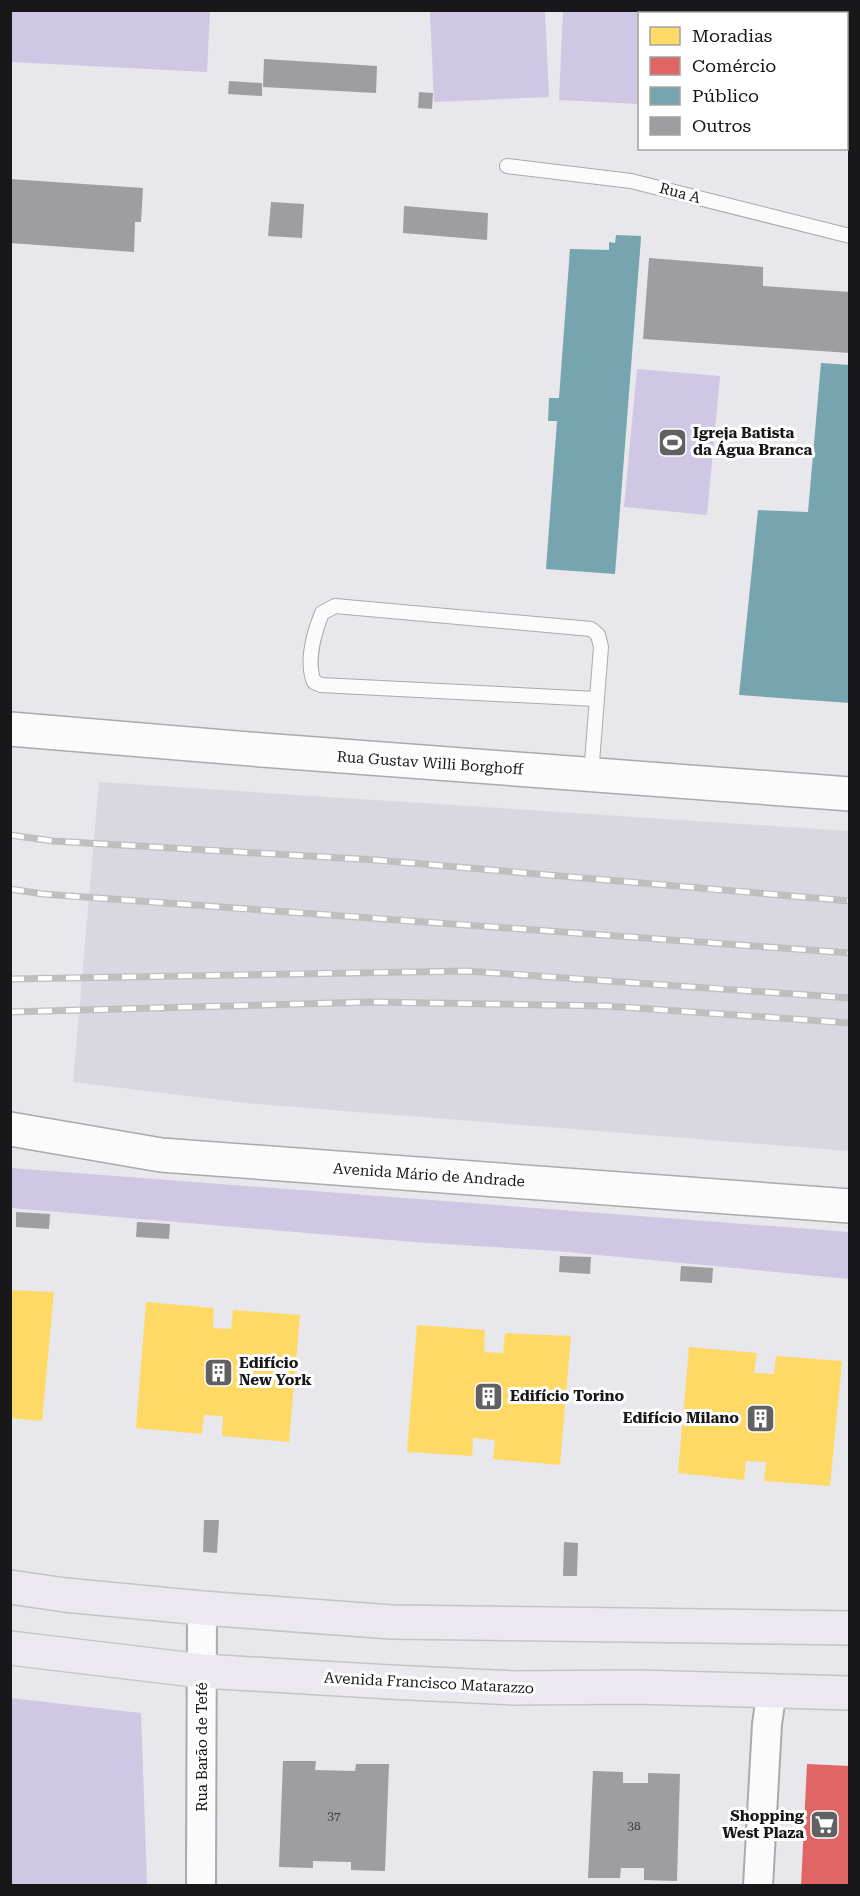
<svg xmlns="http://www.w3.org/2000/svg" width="860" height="1896" font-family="'Roboto Serif',serif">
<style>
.built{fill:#d9d7e0}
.green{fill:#cfc7e4}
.homes{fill:#ffd966}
.shops{fill:#e06666}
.public{fill:#76a5af}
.building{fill:#9e9da0}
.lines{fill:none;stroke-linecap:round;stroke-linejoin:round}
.service-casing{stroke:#aaaaac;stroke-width:16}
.minor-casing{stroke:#aaaaac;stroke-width:32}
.tertiary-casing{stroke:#aaaaac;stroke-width:36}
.primary-casing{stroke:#c4c4c6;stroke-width:36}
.service{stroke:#fcfbfc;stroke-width:14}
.minor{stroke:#fcfbfc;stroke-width:28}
.tertiary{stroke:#fcfbfc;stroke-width:33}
.primary{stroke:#ebe9ef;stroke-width:33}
.rail-casing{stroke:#bfbfc0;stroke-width:7}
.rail{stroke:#fff;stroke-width:4.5;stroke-dasharray:14;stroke-linecap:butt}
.labels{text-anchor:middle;stroke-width:6;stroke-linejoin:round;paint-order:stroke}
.number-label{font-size:12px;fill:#3a393c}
.street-label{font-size:15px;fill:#18181a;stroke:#fff}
.poi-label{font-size:15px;font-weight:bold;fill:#18181a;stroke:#fff;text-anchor:start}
</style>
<rect width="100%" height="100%" fill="#e8e7eb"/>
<path class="built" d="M99 782 849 831V1151L246 1103 73 1082Z"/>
<path class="green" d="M11 10 210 11 207 72 11 62Z
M430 11H545L549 97 434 102Z
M563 11V10L765 11V14H640L639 104 559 100Z
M790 11H849V137H846V14L790 13Z
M637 369 720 376 707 515 624 507Z
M11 1168 849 1232V1279L557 1251 414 1242 11 1208Z
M11 1698 141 1713 147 1885H11Z"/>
<path class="homes" d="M10 1290 54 1292 42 1421 10 1418Z
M146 1302 214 1308 213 1328 231 1329 233 1310 300 1315 289 1442 222 1436 223 1416 204 1415 202 1434 136 1428Z
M417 1325 485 1330 484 1352 503 1353 505 1333 571 1336 560 1465 493 1459 495 1440 473 1438 472 1456 407 1452Z
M689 1347 757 1353 754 1373 774 1374 776 1356 842 1361 830 1486 764 1481 766 1462 746 1461 744 1480 678 1473Z"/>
<path class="shops" d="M807 1764 850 1766V1886H801Z"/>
<path class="public" d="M616 235 641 236V238L615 574 546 569 557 421H548L549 398H559L570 249 609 250V242L615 243Z
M821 363 850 365V703L739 695 758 510 808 512Z"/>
<path class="building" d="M264 59 377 66 376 93 263 87Z
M229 81 262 83V96L228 94Z
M419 92 433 93 432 109 418 108Z
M10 179 143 188 141 222H135L134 252 10 243Z
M271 202 304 204 302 238 268 236Z
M404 206 488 213 487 240 403 233Z
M649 258 763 267V286L850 292V353L643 339Z
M16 1212 50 1214 49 1229 16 1227Z
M137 1222 170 1224 169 1239 136 1237Z
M560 1256 591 1257 590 1274 559 1272Z
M681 1266 713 1268 712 1283 680 1281Z
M204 1520H219L217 1553 203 1552Z
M564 1542 578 1543 577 1576H563Z
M283 1761H316L315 1770 355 1771 356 1764H389L385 1871 351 1870V1862L313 1861V1868L279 1867Z
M593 1771 623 1772V1783H648V1773L680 1774 677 1881 644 1880V1868H621L620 1878H588Z"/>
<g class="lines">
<defs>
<path id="service" d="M507 166 631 181 850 236
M591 775 601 647 598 635 591 629 335 606 322 613C314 633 306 662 314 682L321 685 596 699"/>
<path id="minor" d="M201 1886 202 1608
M758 1886 767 1724 772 1690"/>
<path id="tertiary" d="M10 729 262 750 850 794
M10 1129 161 1155 850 1206"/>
<path id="primary" d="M10 1587 65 1595 202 1608 392 1622 850 1628
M10 1648 202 1671 390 1682 514 1688 635 1687 850 1693"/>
</defs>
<use href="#service" class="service-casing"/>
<use href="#minor" class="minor-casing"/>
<use href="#tertiary" class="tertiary-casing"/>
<use href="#primary" class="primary-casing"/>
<use href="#service" class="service"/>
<use href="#minor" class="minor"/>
<use href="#tertiary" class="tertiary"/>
<use href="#primary" class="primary"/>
<defs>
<path id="rail" d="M10 835 53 841 376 860 850 901
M10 889 43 894 850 953
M10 979 466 971 850 998
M10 1012 370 1002 607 1006 850 1023"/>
</defs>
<use href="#rail" class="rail-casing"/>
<use href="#rail" class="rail"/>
</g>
<defs>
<symbol id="stadium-square" viewBox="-11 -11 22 22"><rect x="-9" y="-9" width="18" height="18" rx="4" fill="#616063" stroke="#fff"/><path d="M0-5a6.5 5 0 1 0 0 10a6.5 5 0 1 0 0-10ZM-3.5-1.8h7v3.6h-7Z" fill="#fff"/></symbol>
<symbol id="building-square" viewBox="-11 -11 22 22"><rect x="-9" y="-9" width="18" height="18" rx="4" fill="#616063" stroke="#fff"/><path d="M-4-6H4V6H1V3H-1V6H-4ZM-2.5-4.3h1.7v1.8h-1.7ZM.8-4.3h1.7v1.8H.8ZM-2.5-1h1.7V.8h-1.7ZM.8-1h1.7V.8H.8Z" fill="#fff"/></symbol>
<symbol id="supermarket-square" viewBox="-11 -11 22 22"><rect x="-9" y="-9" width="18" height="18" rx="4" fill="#616063" stroke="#fff"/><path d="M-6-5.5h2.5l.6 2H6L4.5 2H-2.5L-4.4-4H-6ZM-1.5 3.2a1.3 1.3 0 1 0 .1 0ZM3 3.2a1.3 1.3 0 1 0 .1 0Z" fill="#fff"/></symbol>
</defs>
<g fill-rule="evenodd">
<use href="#stadium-square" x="656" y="426" width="33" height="33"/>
<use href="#building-square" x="202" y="1356" width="33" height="33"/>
<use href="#building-square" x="472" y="1380" width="33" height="33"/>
<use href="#building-square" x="744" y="1402" width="33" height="33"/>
<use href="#supermarket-square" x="808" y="1808" width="33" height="33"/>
</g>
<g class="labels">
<g class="number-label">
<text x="334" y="1820">37</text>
<text x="634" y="1830">38</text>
</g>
<g class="street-label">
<text transform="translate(680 193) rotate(15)" y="5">Rua A</text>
<text transform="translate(430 763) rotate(4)" y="5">Rua Gustav Willi Borghoff</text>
<text transform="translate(429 1175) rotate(4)" y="5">Avenida Mário de Andrade</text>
<text transform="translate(429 1683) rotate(3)" y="5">Avenida Francisco Matarazzo</text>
<text transform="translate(202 1747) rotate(-90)" y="5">Rua Barão de Tefé</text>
</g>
<g class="poi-label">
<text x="693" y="438">Igreja Batista<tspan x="693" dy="17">da Água Branca</tspan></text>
<text x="239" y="1368">Edifício<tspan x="239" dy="17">New York</tspan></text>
<text x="510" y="1401">Edifício Torino</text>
<text x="739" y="1423" text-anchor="end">Edifício Milano</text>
<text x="804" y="1821" text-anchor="end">Shopping<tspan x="804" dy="17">West Plaza</tspan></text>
</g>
</g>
<rect width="860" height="1896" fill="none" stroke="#18181a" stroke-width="24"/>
<rect x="638" y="12" width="210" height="138" fill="#ffffff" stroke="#a3a3a3" stroke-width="1.5"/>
<rect x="650" y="27" width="30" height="18" fill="#ffd966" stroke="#a3a3a3" stroke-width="1.5"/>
<text x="692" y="42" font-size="18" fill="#18181a">Moradias</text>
<rect x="650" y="57" width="30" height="18" fill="#e06666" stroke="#a3a3a3" stroke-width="1.5"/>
<text x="692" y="72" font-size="18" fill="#18181a">Comércio</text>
<rect x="650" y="87" width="30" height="18" fill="#76a5af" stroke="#a3a3a3" stroke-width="1.5"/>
<text x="692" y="102" font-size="18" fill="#18181a">Público</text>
<rect x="650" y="117" width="30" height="18" fill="#9e9da0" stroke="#a3a3a3" stroke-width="1.5"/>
<text x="692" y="132" font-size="18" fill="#18181a">Outros</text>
</svg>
